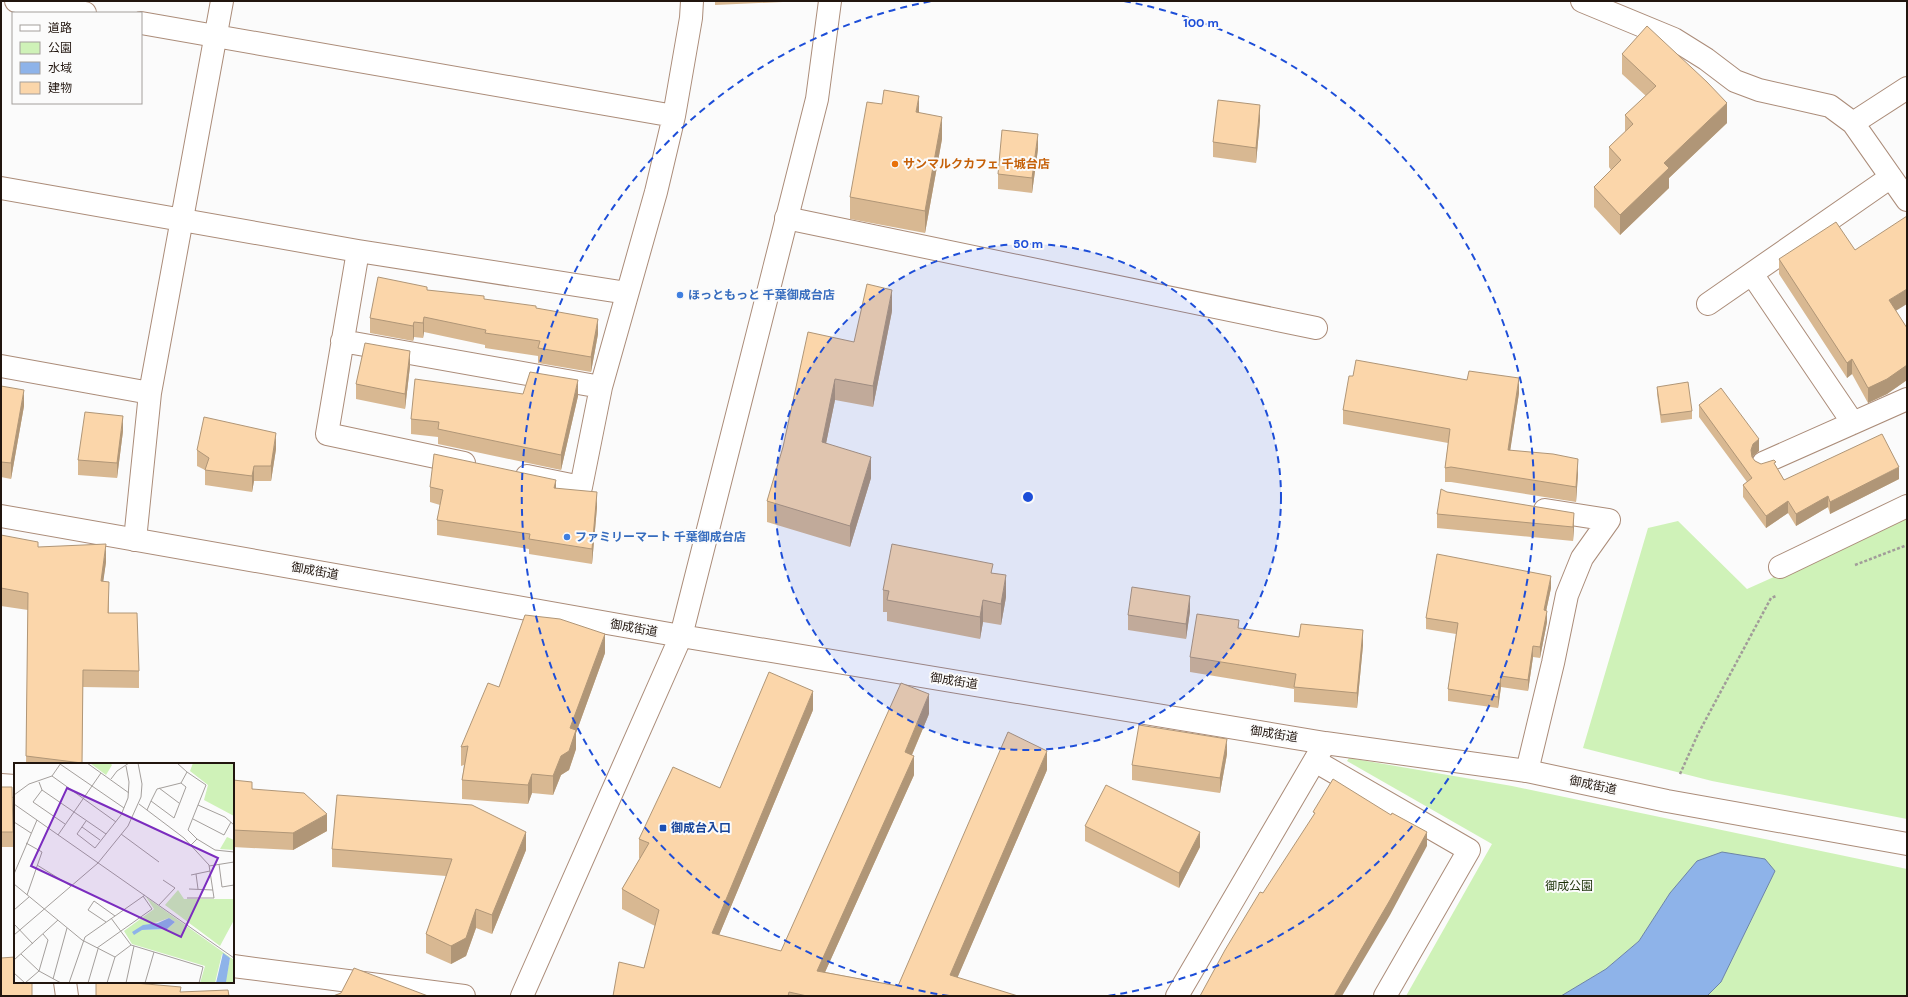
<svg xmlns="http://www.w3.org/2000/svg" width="1908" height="997" font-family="'DM Sans','Noto Sans JP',sans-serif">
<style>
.green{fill:#cff2b8}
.water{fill:#8eb3e9;stroke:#6d84a7}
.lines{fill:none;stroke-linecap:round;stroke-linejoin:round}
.minor-casing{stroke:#ab8c79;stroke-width:24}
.tertiary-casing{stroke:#ab8c79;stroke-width:24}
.path{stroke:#a19c99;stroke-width:2.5;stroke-dasharray:3 2;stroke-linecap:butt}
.minor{stroke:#fff;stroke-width:22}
.tertiary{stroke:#fff;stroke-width:22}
.wall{fill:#d8b892}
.shaded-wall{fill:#b09677}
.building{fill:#fbd6aa;stroke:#b09677}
.ring{fill:none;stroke:#1d4ed8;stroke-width:2;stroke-dasharray:7 5}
.food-dot{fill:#e8710a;stroke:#fbfbfb;stroke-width:1.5}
.shop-dot{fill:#3f7fe0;stroke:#fbfbfb;stroke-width:1.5}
.transit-dot{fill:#1a4fb4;stroke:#fbfbfb;stroke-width:1.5}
.labels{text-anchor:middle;stroke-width:4;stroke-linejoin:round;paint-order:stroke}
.food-label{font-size:12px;font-weight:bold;fill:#c56008;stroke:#fbfbfb;text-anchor:start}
.shop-label{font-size:12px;font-weight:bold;fill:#366cbe;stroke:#fbfbfb;text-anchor:start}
.street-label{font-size:12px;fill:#21150e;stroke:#fbfbfb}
.transit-label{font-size:12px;font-weight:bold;fill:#164399;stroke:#fbfbfb;text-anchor:start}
.park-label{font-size:12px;fill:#1b3107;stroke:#fbfbfb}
.inset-road{fill:none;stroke:#a49f9c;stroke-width:1}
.view{fill:#7b2cbf;fill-opacity:0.15;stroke:#7b2cbf;stroke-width:2}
.inset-edge{fill:none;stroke:#21150e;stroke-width:2}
.centre{fill:#1d4ed8;stroke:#fbfbfb;stroke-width:2}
.ring-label{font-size:12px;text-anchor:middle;font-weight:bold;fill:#1d4ed8;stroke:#fbfbfb;stroke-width:4;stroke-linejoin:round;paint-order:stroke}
</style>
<rect width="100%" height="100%" fill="#fbfbfb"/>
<path class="green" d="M1907 517V819L1712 781 1583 748 1648 528 1678 521 1747 589Z
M1349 758 1512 786 1907 869V996H1707L1721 982 1775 871 1670 893 1639 941 1606 969 1561 996H1406L1492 844 1347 761Z"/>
<path class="water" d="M1722 852 1765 859 1775 871 1721 982 1707 996H1561L1606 969 1639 941 1670 893 1697 861Z"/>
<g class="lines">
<defs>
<path id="minor" d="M16 1 85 13
M1582 1 1674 39 1706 59 1735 81 1759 90 1830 106 1853 123 1907 200
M141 23 674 116
M1853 123 1907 88
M1 188 358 251 627 293
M786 218 1316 328
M358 251 327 434 464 463
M1752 274 1853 423
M1708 304 1891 177
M342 341 601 387
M1 366 150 393
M1763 463 1907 399
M527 476 581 487 601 387 656 192 674 116 691 18 692 1
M135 540 150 393 222 1
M1780 567 1907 506
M1315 761 1469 850 1385 996
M1527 771 1553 663 1567 595 1582 558 1609 520 1545 510
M1 785 15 786
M233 966 464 996
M65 982 67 996"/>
<path id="tertiary" d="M1 516 681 636 1325 743 1527 771 1667 801 1907 844
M522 996 681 636 817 99 830 1
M1177 996 1325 743"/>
</defs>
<use href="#minor" class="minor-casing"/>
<use href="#tertiary" class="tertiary-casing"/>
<path class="path" d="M1855 565 1907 545
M1680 774 1698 734 1771 598 1776 596"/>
<use href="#minor" class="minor"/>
<use href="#tertiary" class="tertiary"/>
</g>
<path class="wall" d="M715 1H783V2L715 5Z
M1622 54 1727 123 1669 178V188L1620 235 1594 207V187L1611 170 1609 167V147L1625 132V115L1646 96 1622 74Z
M919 113 942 139 925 233 850 219V197Z
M1260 120 1256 163 1213 157V142Z
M1038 149 1032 193 998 189V174Z
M1779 259 1896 311 1907 328V380L1887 394 1868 403 1852 374 1847 378 1779 274Z
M427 290 536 308 598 334 591 372 538 363V356L485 348V345L424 332 423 338 414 337 413 341 370 333V318Z
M892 311 873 407 835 400 826 443 871 478 850 547 767 522V501L854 342Z
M410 366 405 409 356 399V384Z
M1353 376 1519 393 1510 450 1578 474 1576 502 1451 482H1445V468L1448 443 1343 424V410Z
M1 386 24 406 11 479 1 477Z
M1657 387 1692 411V419L1661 423 1657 394Z
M523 394 578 396 561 470 438 444V437L411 434V419Z
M1699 405 1759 451 1753 456 1752 457 1755 461 1761 464 1776 466 1784 480 1899 479 1830 514 1828 507 1796 526 1788 513 1766 528 1743 497V485L1747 482 1699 417Z
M123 431 117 478 78 475V460Z
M276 449 271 481H254L252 492 205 485V470L197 466V450Z
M430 487 556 488 597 507 592 564 529 554V549L437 535V520L440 505 430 502Z
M1447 492 1574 527 1573 541 1437 528V514Z
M1 535 38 547 106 562 103 581 109 599V613L139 671V688L83 687 82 764H26L28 610 1 606Z
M993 573 1006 597 1001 625 983 622 980 639 887 621V612H883V590Z
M1551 588 1546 611 1547 622 1540 658 1533 657 1528 691 1501 687 1498 708 1448 701V689L1456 634 1426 629V618Z
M1190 611 1186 639 1128 630V615Z
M1239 629 1363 645 1357 708 1294 702V689L1190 672V657Z
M605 653 576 733V749L569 770 561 775 553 795 532 793 528 804 462 799V780L464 765 461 766V747L499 687Z
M813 710 719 935 781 951 929 714 912 755 914 775 825 972 898 986 1047 770 957 978 1018 996H613L644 968 655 926 622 909V889L640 858H639V839L720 788Z
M1227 754 1220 793 1132 780V765Z
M233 780 252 789 327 831 293 850 233 847Z
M1 787 13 832V847H1Z
M1085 826 1200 847 1179 888 1085 841Z
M332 849 526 850 492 934 476 928 466 956 451 964 426 953V934L446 876 332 867Z"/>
<path class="shaded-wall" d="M919 96V118L916 112Z
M1727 103V123L1669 178V188L1620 235V215L1664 163Z
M1260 105V120L1256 163V148Z
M942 117V139L925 233V211Z
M1038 134V149L1032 193V178Z
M1907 289V304L1889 315V300Z
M892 290V311L873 407V386Z
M424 317V332L423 338V323Z
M598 319V334L591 372V357Z
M414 322V337L413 341V326Z
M410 351V366L405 409V394Z
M1852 359V374L1847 378V363Z
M1907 365V380L1887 394 1868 403V388Z
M1519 378V393L1508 465V450Z
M835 379V400L822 463V442Z
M578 380V396L561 470V455Z
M24 390V406L11 479V463Z
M123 416V431L117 478V463Z
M276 433V449L271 481V466Z
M1759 439V451L1753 456 1751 462V450L1753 444Z
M871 457V478L850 547V526Z
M1578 459V474L1576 502V487Z
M254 466V481L252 492V476Z
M1899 467V479L1830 514V502Z
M556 480V495L554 488Z
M597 492V507L592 564V549Z
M1828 496V507L1796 526V514Z
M1788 501V513L1766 528V516Z
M1574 513V527L1573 541V527Z
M106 544V562L101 598V581Z
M1006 575V597L1001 625V604Z
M1551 576V588L1544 621V610Z
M1190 596V611L1186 639V624Z
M983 600V622L980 639V617Z
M1547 611V622L1540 658V647Z
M1363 630V645L1357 708V693Z
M605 634V653L576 733V749L569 770 561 775 553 795V776L561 756 570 728Z
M1533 646V657L1528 691V680Z
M1501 676V687L1498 708V697Z
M813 691V710L712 952V933Z
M929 694V714L905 771V752Z
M1227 739V754L1220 793V778Z
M1047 751V770L950 995V975Z
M914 756V775L817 990V971Z
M532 774V793L528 804V785Z
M327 814V831L293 850V833Z
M526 832V850L492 934V915Z
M1200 832V847L1179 888V873Z
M1427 832V846L1390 915 1342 996H1334Z
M476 909V928L466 956 451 964V946Z"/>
<path class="building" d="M1647 26 1707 82 1727 103 1664 163 1669 168 1620 215 1594 187 1621 160 1609 147 1633 124 1625 115 1656 86 1622 54Z
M884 90 919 96 916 112 942 117 925 211 850 197 867 102 882 104Z
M1218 100 1260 105 1256 148 1213 142Z
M1002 130 1038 134 1032 178 998 174Z
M1907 216V289L1889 300 1907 328V365L1887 379 1868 388 1852 359 1847 363 1779 259 1836 222 1855 250Z
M378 277 427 287V290L484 296V299L536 306V308L598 319 591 357 538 348 540 341 485 333 486 330 424 317 423 323 414 322 413 326 370 318Z
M867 284 892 290 873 386 835 379 822 442 871 457 850 526 767 501 783 447 808 332 854 342Z
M365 343 410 351 405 394 356 384Z
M1356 360 1467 380 1469 371 1519 378 1508 450 1553 454 1578 459 1576 487 1451 467 1445 468 1450 429 1343 410 1349 376H1353Z
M530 372 578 380 561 455 438 429 439 422 411 419 415 379 523 394Z
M1688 382 1692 411 1661 415 1657 387Z
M1 386 24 390 11 463 1 462Z
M1721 388 1759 439 1753 444 1751 450 1752 457 1755 461 1761 464 1774 460 1776 462 1774 463 1784 480 1882 434 1899 467 1830 502 1828 496 1796 514 1788 501 1766 516 1743 485 1752 478 1699 405Z
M85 412 123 416 117 463 78 460Z
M204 417 276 433 271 466H254L252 476 205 470 209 458 197 450Z
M434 454 556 480 554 488 597 492 592 549 529 539 530 534 437 520 443 490 430 487Z
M1441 489 1447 492 1574 513 1573 527 1437 514Z
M1 535 38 542V547L106 544 101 581 109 582 108 613H137L139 671 83 670 82 763 26 756 28 593 1 588Z
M892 544 993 564 991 573 1006 575 1001 604 983 600 980 617 887 600 889 591 883 590Z
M1437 554 1551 576 1544 610 1547 611 1540 647 1533 646 1528 680 1501 676 1498 697 1448 689 1458 623 1426 618Z
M1132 587 1190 596 1186 624 1128 615Z
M1197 614 1239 620 1238 628 1299 637 1301 624 1363 630 1357 693 1294 687 1296 674 1190 657Z
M525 615 560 619 605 634 570 728 576 730 569 751 561 756 553 776 532 774 528 785 462 780 468 746 461 747 488 683 499 687Z
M769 672 813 691 712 933 781 951 901 683 929 694 905 752 914 756 817 971 898 986 1008 732 1047 751 950 975 1018 996H807L789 992 788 996H613L619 962 644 968 659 910 622 889 649 843 639 839 673 767 720 788Z
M1139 725 1227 739 1220 778 1132 765Z
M1333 779 1391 815 1392 813 1427 832 1390 900 1334 996H1200L1225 950 1260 892 1263 893 1315 813 1313 812Z
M233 780 252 782V789L304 793 327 814 293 833 233 830Z
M1106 785 1200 832 1179 873 1085 826Z
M1 787H12L13 832H1Z
M337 795 472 805 526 832 492 915 476 909 466 938 451 946 426 934 452 859 332 849Z
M15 957V982H32V996H1V958Z
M354 968 428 996H333L341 993Z
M96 982H135V983L181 987 180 992 228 990 229 996H96Z"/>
<circle cx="1028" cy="497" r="253" fill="#1d4ed8" fill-opacity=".12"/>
<g class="ring">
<circle cx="1028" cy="497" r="253"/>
<path d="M949 996A505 505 0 0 1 932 1M1124 1A505 505 0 0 1 1107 996"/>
</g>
<circle class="food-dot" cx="895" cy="164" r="4"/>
<g class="shop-dot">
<circle cx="680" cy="295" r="4"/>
<circle cx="567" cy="537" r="4"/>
</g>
<rect class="transit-dot" x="659" y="824" width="8" height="8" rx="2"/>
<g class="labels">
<g class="food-label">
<text x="903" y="168">サンマルクカフェ 千城台店</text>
</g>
<g class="shop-label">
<text x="688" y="299">ほっともっと 千葉御成台店</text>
<text x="575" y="541">ファミリーマート 千葉御成台店</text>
</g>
<g class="street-label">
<text transform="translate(315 571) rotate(10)" y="4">御成街道</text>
<text transform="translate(634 628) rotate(10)" y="4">御成街道</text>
<text transform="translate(954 681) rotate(9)" y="4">御成街道</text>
<text transform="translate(1274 734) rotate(9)" y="4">御成街道</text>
<text transform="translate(1593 785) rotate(12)" y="4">御成街道</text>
</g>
<g class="transit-label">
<text x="671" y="832">御成台入口</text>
</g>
<g class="park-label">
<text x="1569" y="890">御成公園</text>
</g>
</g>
<g transform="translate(14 763)">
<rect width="220" height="220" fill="#fbfbfb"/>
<path d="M76 0H96L98 2 92 12ZM179 0H220V53L190 37 194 22 176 8ZM213 74 220 77V87L206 86ZM164 127 170 136H220V157L206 183 151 142ZM132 134 220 197V220H211L216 195 208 191 201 220H186L191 203 118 181 110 168 140 146ZM155 155 161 159 153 166 128 167 132 163Z" fill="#cff2b8" fill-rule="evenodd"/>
<path d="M155 155 161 159 153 166 128 167 120 172 118 169 129 162 144 160ZM209 190 216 195 212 219 202 220Z" fill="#8eb3e9"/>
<path class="inset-road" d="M73 0 115 30M163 0 173 9 167 20M46 1 110 45M173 9 192 22 174 67 183 76M38 13 102 59M97 16 103 8 115 0M25 19 28 27 92 71M145 25 165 40M28 27 19 39 51 61M0 32 15 21 38 13 47 0M0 41 220 195M125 41 170 75 195 102 200 135H173M184 42 211 54 220 62M133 47 137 38 143 26 167 20 172 24 160 55 137 38M179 56 210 72 217 59M72 58 63 71 81 85 107 52 114 35 115 19 112 3M0 59 17 70M68 64 86 77M107 71 145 99M44 72 87 10M12 80 28 89 13 132M177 82 183 76 201 87 220 89M205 101 208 124 220 122M23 102 57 123M195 103 220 99M0 111 23 57M182 111 184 126M177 112 196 108M0 121 68 177 101 194M175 126 199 127M145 142 161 125 149 117M0 147 15 134M97 155 117 182 189 204 185 220M92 159 74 147 80 138 101 153M0 161 19 181M0 172 84 100 114 63 127 34 128 21 124 0M83 185 138 146 129 133M7 191 25 208 47 220M0 197 44 157M0 210 11 220M39 216 53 165M11 220 25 208 34 177 29 171M55 220 71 174 131 132M74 220 84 186M93 220 101 194 117 182M112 220 120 183M131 220 140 189"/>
<path class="view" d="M53 25 204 95 167 174 17 103Z"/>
<rect width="220" height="220" class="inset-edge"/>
</g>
<circle cx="1028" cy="497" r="6" class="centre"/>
<g class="ring-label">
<text x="1201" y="27">100 m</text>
<text x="1028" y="248">50 m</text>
</g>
<rect width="1908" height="997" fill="none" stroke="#21150e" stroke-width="4"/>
<rect x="12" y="12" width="130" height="92" fill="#fbfbfb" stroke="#a49f9c"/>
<rect x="20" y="25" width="20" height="6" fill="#ffffff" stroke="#a49f9c"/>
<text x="48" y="32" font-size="12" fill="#21150e">道路</text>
<rect x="20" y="42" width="20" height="12" fill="#cff2b8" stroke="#a49f9c"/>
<text x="48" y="52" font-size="12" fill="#21150e">公園</text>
<rect x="20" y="62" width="20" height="12" fill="#8eb3e9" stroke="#a49f9c"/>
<text x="48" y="72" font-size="12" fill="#21150e">水域</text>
<rect x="20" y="82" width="20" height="12" fill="#fbd6aa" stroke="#a49f9c"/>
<text x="48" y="92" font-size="12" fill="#21150e">建物</text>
</svg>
